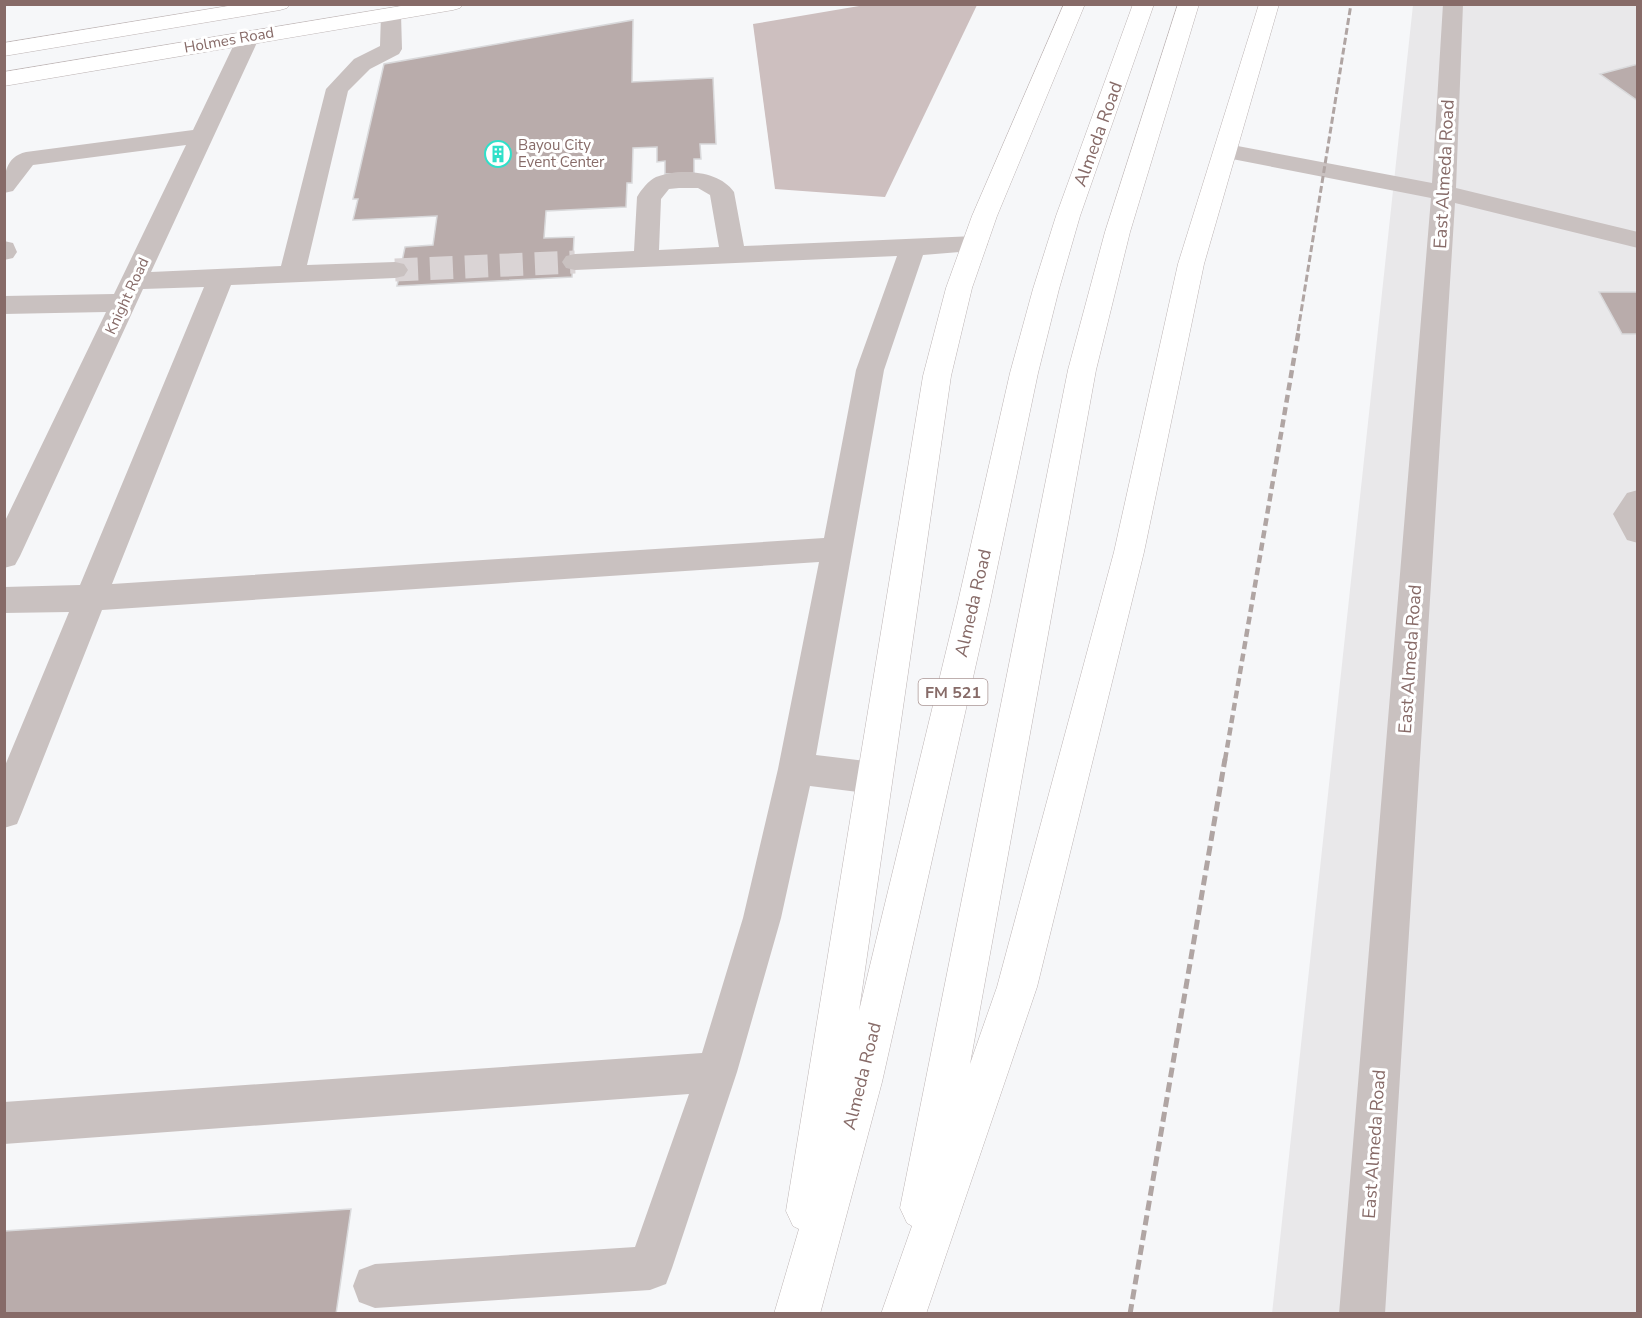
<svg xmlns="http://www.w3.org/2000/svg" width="1642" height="1318" font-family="'Nunito Sans',sans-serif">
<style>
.built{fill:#e9e8ea}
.water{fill:#cdbfbf}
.building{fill:#b9acab;stroke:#d9d9db;stroke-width:1.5}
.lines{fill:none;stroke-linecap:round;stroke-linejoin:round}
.minor-tunnel{stroke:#dad4d5;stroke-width:23;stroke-dasharray:23 12;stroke-linecap:butt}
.major-casing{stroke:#bdb4b4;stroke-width:1}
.minor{fill:#c9c1c0;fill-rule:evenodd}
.major{fill:#fff;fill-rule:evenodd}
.rail-far2{stroke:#b0a5a3;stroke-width:3;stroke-dasharray:7 3;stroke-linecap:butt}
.rail-far1{stroke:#b0a5a3;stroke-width:4.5;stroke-dasharray:8 4.5;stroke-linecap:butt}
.rail{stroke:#b0a5a3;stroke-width:5;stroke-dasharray:10 5;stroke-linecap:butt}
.labels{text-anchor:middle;stroke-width:6;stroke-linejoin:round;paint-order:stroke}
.far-street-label{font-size:15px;fill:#876b68;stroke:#fff}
.far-poi-label{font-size:15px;fill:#876b68;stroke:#fff;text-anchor:start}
.shield{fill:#fff;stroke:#ab9795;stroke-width:1.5}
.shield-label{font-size:16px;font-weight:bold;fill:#876b68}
.street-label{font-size:18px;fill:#876b68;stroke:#fff}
</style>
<rect width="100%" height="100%" fill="#f6f7f9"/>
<path class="built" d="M1413 5H1637V1313L1272 1314Z"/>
<path class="water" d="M865 5H977L885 197 775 189 753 24Z"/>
<path class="building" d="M633 20 632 82 713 78 716 144H700L701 159H694V173L665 174V161L657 162V147L633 148 632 183H627L626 207 546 211 544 238 574 237 572 277 397 286 405 247 433 245 437 216 353 220 358 199H353L384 64Z
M1638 64V101L1600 74Z
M1599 292H1638V334H1622Z
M351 1209 336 1314H4V1231Z"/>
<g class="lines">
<path class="minor-tunnel" d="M395 270 575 262"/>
<defs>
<path id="major" d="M240 4H290L287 8 280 10 4 56V43Z
M413 4H463L460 8 453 10 4 86V72Z
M1064 4H1085L997 216 972 288 951 376 859 1011 958 602 1010 373 1033 289 1056 216 1133 4H1154L1080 216 1059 289 1038 373 990 602 882 1082 820 1314H774L799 1229 793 1226 786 1211 923 376 946 288 972 216Z
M1178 4H1199L1130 232 1096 370 970 1064 997 987 1114 552 1178 264 1259 4H1279L1204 264 1144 552 1037 987 926 1314H881L912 1226 907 1223 900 1208 1068 370 1105 232Z"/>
</defs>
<use href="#major" class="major-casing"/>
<path class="minor" d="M1443 4H1463L1456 188 1638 232V248L1455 203 1385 1314H1339L1431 198 1227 158 1219 156 1215 151 1219 146 1227 144 1432 183Z
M391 8 398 10 401 14 402 49 399 54 370 69 348 91 307 265 395 262 404 264 408 270 404 276 395 278 231 285 112 584 824 538 856 370 897 256 575 270 566 268 562 262 566 256 575 254 634 251 637 197C641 190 649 180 656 177 679 168 719 170 734 192L744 246 975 236 984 238 988 244 984 250 923 255 884 370 816 755 874 762 886 767 892 778 886 789 874 794 810 786 781 918 737 1072 672 1268 666 1284 650 1290 375 1308 359 1302 353 1286 359 1270 375 1264 635 1247 689 1094 4 1144V1102L702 1053 743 918 778 769 819 562 102 610 22 812 17 824 4 828V768L69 612 4 613V587L80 585 204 287 143 289 20 556 15 565 4 568V523L106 312 4 314V296L114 294 186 145 33 165 13 191 4 193C4 175 5 157 26 152L193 130 238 36 241 31 249 30 257 31 260 36 151 272 281 266 326 89 354 59 380 46 381 14 384 10ZM679 188H698L710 195 719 247 659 250 661 199 669 189Z
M4 241 13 243 17 252 13 258 4 260Z
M1638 490V543L1627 540 1613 514 1627 493Z"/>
<use href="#major" class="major"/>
<path class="rail-far2" d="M4 5 9 4
M1298 331 1351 4"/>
<path class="rail-far1" d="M1225 760 1299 329"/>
<path class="rail" d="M1130 1314 1225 759"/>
</g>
<defs>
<symbol id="building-ring" viewBox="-11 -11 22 22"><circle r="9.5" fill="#fff" stroke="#2fe0c9" stroke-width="1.5"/><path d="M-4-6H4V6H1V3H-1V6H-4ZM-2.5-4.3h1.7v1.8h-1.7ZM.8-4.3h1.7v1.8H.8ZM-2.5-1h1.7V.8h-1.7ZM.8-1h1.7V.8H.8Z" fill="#2fe0c9"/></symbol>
</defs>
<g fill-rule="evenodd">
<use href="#building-ring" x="483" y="139" width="30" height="30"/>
</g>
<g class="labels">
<g class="far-street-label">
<text transform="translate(229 40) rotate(-10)" y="5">Holmes Road</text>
<text transform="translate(127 296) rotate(-65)" y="5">Knight Road</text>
</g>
<g class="far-poi-label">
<text x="518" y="150">Bayou City<tspan x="518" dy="17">Event Center</tspan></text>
</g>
<rect class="shield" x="918.5" y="679" width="69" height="26" rx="4.5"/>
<g class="shield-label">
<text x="953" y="698">FM 521</text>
</g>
<g class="street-label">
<text transform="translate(1098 134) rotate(-70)" y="6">Almeda Road</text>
<text transform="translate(1444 174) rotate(-87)" y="6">East Almeda Road</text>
<text transform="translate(973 603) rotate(-77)" y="6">Almeda Road</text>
<text transform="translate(1410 659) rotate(-86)" y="6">East Almeda Road</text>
<text transform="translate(862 1076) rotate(-76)" y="6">Almeda Road</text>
<text transform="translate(1374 1144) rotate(-86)" y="6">East Almeda Road</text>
</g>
</g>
<rect width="1642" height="1318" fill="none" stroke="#876b68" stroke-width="12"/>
</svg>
